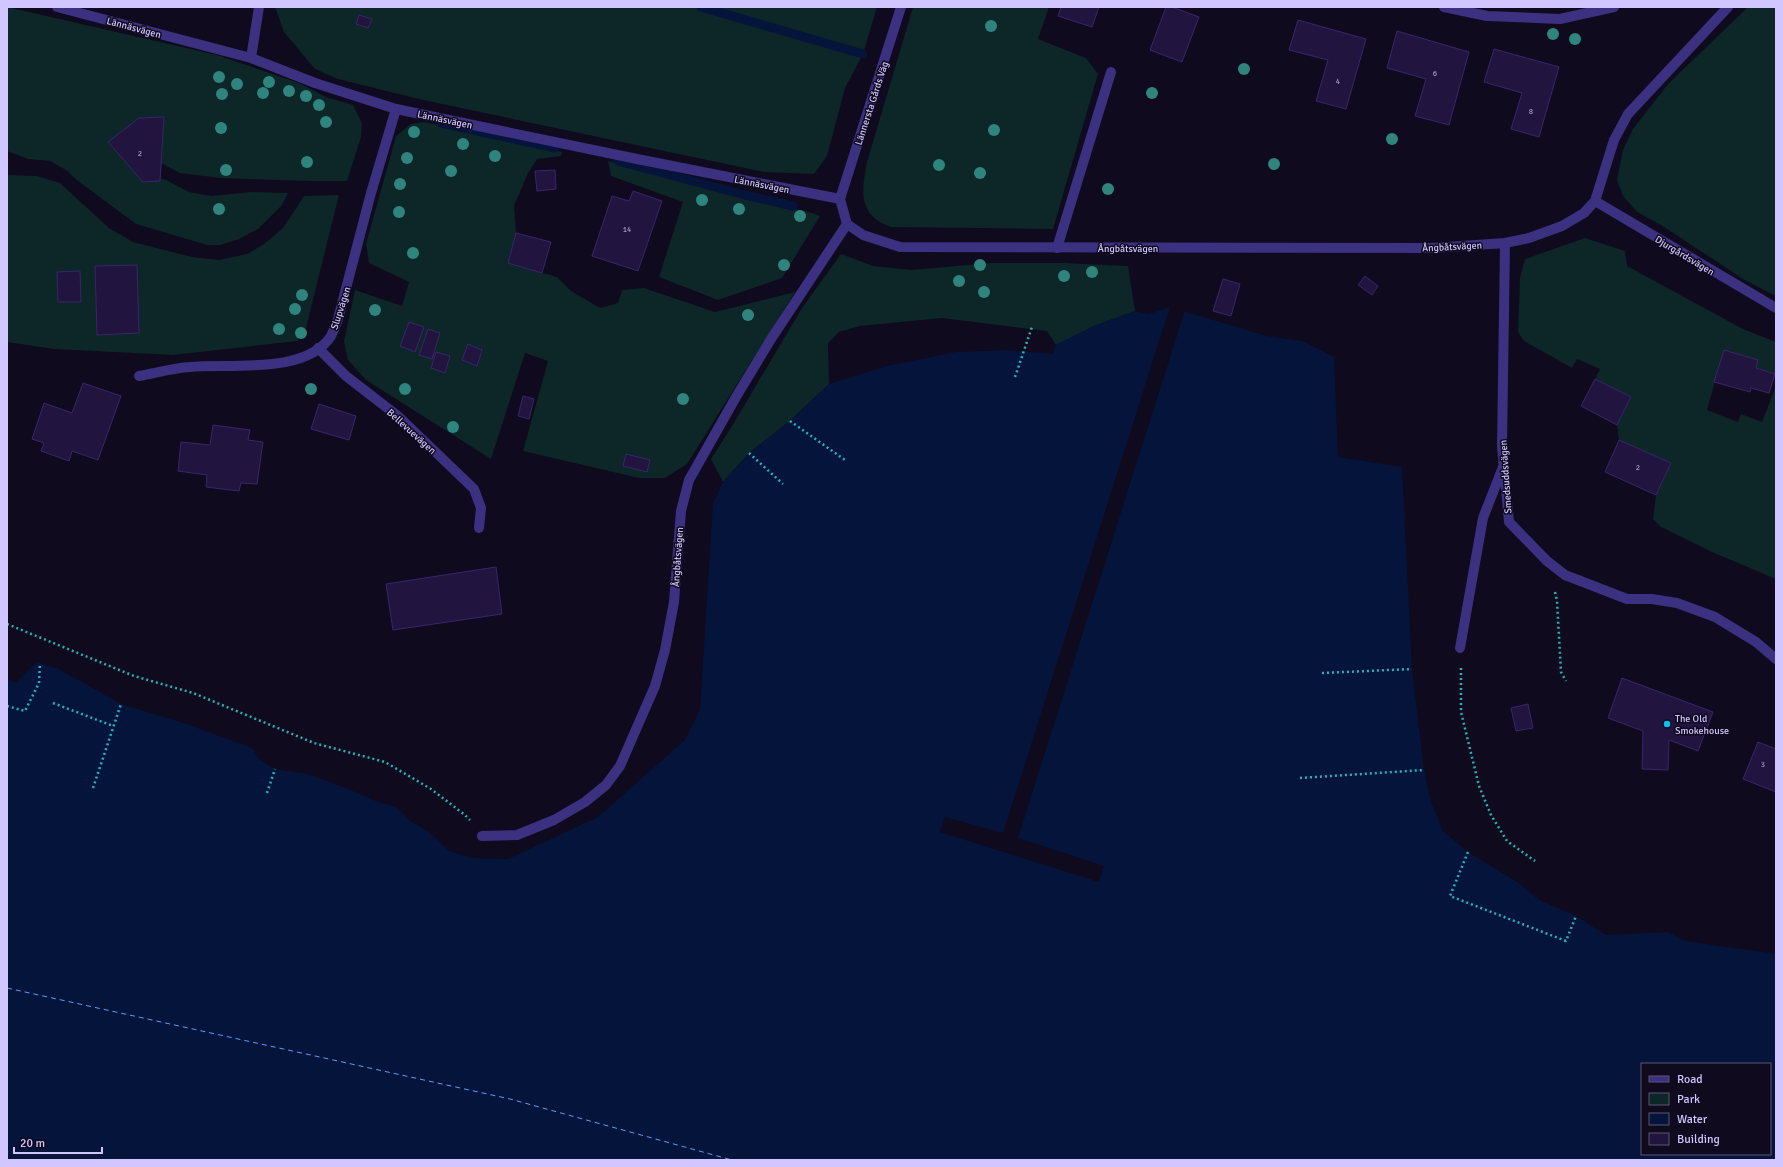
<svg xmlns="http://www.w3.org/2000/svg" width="1783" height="1167" font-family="Signika,sans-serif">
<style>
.green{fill:#0d2627}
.water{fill:#05143b;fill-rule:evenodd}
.pier{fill:#0f0a1d}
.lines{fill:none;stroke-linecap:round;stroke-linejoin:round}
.stream{stroke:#05143b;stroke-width:9}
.ferry{stroke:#54a1ff;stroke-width:1;stroke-dasharray:5 4;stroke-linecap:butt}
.building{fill:#21153f;stroke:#39256d}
.path{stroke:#23b2b6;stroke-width:2.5;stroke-dasharray:2 3;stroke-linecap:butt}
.lane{stroke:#3b3180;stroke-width:10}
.street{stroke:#3b3180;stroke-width:10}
.tree{fill:#2f847e}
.poi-dot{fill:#00c5f1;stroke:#0f0a1d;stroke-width:1.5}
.labels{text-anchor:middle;stroke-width:3;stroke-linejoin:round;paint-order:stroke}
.number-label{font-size:8px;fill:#a59acf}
.street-label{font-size:10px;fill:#d1c6ff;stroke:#0f0a1d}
.poi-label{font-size:10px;fill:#d1c6ff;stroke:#0f0a1d;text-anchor:start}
</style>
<rect width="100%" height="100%" fill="#0f0a1d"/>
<path class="green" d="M7 7 217 55 299 83 326 97 353 105 362 123 361 137 347 181H310L220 178 180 173 161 163 164 117 139 118 108 142 143 182 164 179 189 192 211 196 251 192 288 193 282 205 258 229 239 239 220 245H207L136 224 78 181 66 170 50 161 28 159 7 151Z
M275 7H877L863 54 845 88 827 156 814 174 764 172 423 100 338 79 315 69 284 32Z
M913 7H1049L1038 39 1086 58 1098 74 1053 229 891 227C858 215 861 192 867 162Z
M1748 7H1776V296L1743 279 1661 225 1637 212 1623 196 1617 180 1623 150 1633 129 1668 84Z
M424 122 562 152 561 156 537 159 528 173 514 206 516 233 508 263 557 277 571 291 600 308 618 303 622 290 644 288 715 312 795 292 687 464 665 478H639L523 451 548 361 525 353 491 459 366 380 348 360 344 341 355 290 402 306 409 282 369 263 366 244 396 136 411 124Z
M608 161 812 213 820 216 782 278 718 300 659 277 683 202 611 176Z
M7 175 37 176 60 183 109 228 133 242 192 257 219 260 247 254 264 244 283 228 304 196 339 195 305 332 297 341 173 355 54 349 7 342Z
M1585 238 1625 251 1627 266 1743 329 1776 342V374L1756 368 1757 360 1724 350 1707 410 1738 422 1741 414 1762 422 1776 386V579L1712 552 1661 527 1653 519 1656 495 1671 463 1619 440 1617 425 1631 397 1595 379 1600 369 1577 359 1572 368 1524 341 1518 332 1520 278 1525 259Z
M841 254 873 266 911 270 991 263H1064L1128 266 1135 311 1094 326 1056 345 1047 331 942 318 860 326 839 332 828 343 829 384 790 421 749 453 723 482 711 459 732 426 802 308Z"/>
<path class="water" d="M1170 307 1267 336 1302 341 1334 357 1338 457 1402 467 1412 669 1424 770 1431 802 1443 831 1468 852 1519 883 1539 900 1576 916 1606 935 1668 932 1685 941 1776 954V1160H7V679L16 683 37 662 59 669 121 704 184 723 252 748 259 759 275 769 308 774 351 790 376 801 396 807 410 821 429 832 449 851 471 858 508 859 598 817 685 740 700 710 713 503 723 482 749 453 790 421 829 384 887 366 956 352 1007 350 1053 354 1056 345 1094 326 1135 311 1149 314ZM1642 1064H1770V1154H1642Z"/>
<path class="pier" d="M1170 307 1185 310 1018 838 1104 866 1099 882 940 832 945 817 1003 833Z"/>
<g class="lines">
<path class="stream" d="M701 7 863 54
M441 123 555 148
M618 161 745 195 793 206"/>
<path class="ferry" d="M7 988 510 1099 732 1160"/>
</g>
<path class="building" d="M1061 7H1099L1092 27 1058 16Z
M1166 7H1172L1199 17 1182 62 1150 50Z
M359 15 372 19 368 28 356 24Z
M1298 20 1366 39 1346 109 1316 101 1328 60 1289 50Z
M1397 31 1469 52 1449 125 1415 116 1426 79 1387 68Z
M1494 49 1559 67 1539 137 1511 129 1522 93 1484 82Z
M164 117 160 181 143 182 108 142 139 118Z
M555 170 556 189 537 191 535 171Z
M633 191 662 201 638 271 592 256 612 196 629 201Z
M516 233 551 242 542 273 508 263Z
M137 265 139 333 97 335 95 266Z
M80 271 81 302H58L57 272Z
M1365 276 1378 286 1372 295 1358 285Z
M1223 279 1240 284 1231 316 1213 311Z
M409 322 424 327 415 352 400 346Z
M428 329 440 333 432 359 419 355Z
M468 344 482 350 477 366 462 360Z
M1724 350 1758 360 1756 368 1775 374 1769 393 1751 388 1750 392 1714 382Z
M436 352 450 356 445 373 431 368Z
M1595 379 1631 397 1617 425 1581 406Z
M83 383 121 396 98 460 72 451 69 461 41 451 44 443 32 439 44 403 72 413Z
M523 396 534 399 529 419 518 416Z
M319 404 356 416 349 440 311 429Z
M213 425 250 430 248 440 263 442 257 484 241 483 239 491 206 487 207 475 178 471 181 442 210 445Z
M1619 440 1671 463 1656 495 1605 472Z
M626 454 650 460 647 472 623 466Z
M496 567 502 614 393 630 386 584Z
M1622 678 1713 712 1698 751 1669 740 1668 770 1642 769 1643 731 1608 718Z
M1528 704 1533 728 1516 731 1511 708Z
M1758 742 1776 749V792L1743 779Z"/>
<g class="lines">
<path class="path" d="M1015 377 1032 327
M790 421 845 460
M749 453 783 484
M1555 592 1557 601 1561 672 1566 681
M7 624 134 676 193 693 314 743 385 762 431 789 465 815 470 820
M1461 668V712L1479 786 1491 815 1507 841 1535 861
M1322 673 1412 669
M53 703 113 726
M7 706 25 711 39 683 40 663
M1300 778 1424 770
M93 788 121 704
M267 793 275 769
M1468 852 1450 896 1566 941 1576 916"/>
<path class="lane" d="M1057 248 1111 72
M318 348 346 376 399 417 474 489 481 508 479 528
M1460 648 1483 518 1503 467
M482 836 517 835 554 820 585 802 606 785 620 766 655 686 665 650 674 602 681 511 689 480 736 397 771 339 847 224"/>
<path class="street" d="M57 7 251 58 315 83 396 109 637 159 840 199
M1444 7 1487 16 1560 19 1614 7
M251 58 259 7
M840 199 847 224 863 235 900 247 1432 248 1505 243 1529 238 1562 226 1584 213 1595 201 1614 140 1628 114 1728 7
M840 199 901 7
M1595 201 1776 308
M1505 243 1502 447 1509 522 1547 561 1565 575 1627 599H1652L1677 603 1715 617 1756 642 1776 659
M139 376C156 373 173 368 190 367 230 363 306 375 331 336 334 330 336 324 338 319L371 193 396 109"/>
</g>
<g class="tree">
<circle cx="991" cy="26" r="6"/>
<circle cx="1553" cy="34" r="6"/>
<circle cx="1575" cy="39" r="6"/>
<circle cx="1244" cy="69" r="6"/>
<circle cx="219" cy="77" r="6"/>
<circle cx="269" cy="82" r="6"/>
<circle cx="237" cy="84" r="6"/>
<circle cx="289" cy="91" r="6"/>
<circle cx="263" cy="93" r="6"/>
<circle cx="1152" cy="93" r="6"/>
<circle cx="222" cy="94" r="6"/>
<circle cx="306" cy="96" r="6"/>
<circle cx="319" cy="105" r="6"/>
<circle cx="326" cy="122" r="6"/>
<circle cx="221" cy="128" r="6"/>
<circle cx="994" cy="130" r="6"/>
<circle cx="414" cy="132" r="6"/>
<circle cx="1392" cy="139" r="6"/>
<circle cx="463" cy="144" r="6"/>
<circle cx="495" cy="156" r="6"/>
<circle cx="407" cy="158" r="6"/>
<circle cx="307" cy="162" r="6"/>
<circle cx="1274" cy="164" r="6"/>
<circle cx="939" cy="165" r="6"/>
<circle cx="226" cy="170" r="6"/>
<circle cx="451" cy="171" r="6"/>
<circle cx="980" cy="173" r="6"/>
<circle cx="400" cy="184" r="6"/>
<circle cx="1108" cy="189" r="6"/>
<circle cx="702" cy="200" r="6"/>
<circle cx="219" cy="209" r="6"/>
<circle cx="739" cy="209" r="6"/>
<circle cx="399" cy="212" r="6"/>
<circle cx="800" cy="216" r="6"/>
<circle cx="413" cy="253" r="6"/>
<circle cx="784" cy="265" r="6"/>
<circle cx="980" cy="265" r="6"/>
<circle cx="1092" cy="272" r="6"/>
<circle cx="1064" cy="276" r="6"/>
<circle cx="959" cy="281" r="6"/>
<circle cx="984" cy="292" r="6"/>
<circle cx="302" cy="295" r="6"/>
<circle cx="295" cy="309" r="6"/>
<circle cx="375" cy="310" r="6"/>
<circle cx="748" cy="315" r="6"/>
<circle cx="279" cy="329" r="6"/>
<circle cx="301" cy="333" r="6"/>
<circle cx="311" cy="389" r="6"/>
<circle cx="405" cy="389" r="6"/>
<circle cx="683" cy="399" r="6"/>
<circle cx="453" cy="427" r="6"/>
</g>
<circle class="poi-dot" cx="1667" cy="724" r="4"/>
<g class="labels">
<g class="number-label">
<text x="1435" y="76">6</text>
<text x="1338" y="84">4</text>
<text x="1531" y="114">8</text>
<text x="140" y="156">2</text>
<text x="627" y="232">14</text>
<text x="1638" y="470">2</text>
<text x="1763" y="767">3</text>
</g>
<g class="street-label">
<text transform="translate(134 27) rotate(15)" y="4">Lännäsvägen</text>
<text transform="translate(871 103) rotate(-72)" y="4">Lännersta Gårds Väg</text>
<text transform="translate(445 119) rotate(12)" y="4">Lännäsvägen</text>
<text transform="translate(762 184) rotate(11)" y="4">Lännäsvägen</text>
<text transform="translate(1452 246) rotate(-3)" y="4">Ångbåtsvägen</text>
<text x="1128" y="252">Ångbåtsvägen</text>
<text transform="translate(1685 255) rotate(31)" y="4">Djurgårdsvägen</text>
<text transform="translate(340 308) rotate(-72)" y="4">Slupvägen</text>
<text transform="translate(412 431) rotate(42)" y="4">Bellevuevägen</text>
<text transform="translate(1505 477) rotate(-94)" y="4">Smedsuddsvägen</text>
<text transform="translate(677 557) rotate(-86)" y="4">Ångbåtsvägen</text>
</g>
<g class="poi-label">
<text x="1675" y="722">The Old<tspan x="1675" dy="12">Smokehouse</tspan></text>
</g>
</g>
<rect width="1783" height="1167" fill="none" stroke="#d1c6ff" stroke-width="16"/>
<rect x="1641" y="1063" width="130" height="92" fill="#0f0a1d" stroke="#5d5577"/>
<rect x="1649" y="1076" width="20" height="6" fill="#3b3180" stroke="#5d5577"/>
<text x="1677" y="1083" font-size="12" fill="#d1c6ff">Road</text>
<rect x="1649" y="1093" width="20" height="12" fill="#0d2627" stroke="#5d5577"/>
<text x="1677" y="1103" font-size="12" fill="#d1c6ff">Park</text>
<rect x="1649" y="1113" width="20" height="12" fill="#05143b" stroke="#5d5577"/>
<text x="1677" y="1123" font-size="12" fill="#d1c6ff">Water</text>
<rect x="1649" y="1133" width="20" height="12" fill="#21153f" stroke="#5d5577"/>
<text x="1677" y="1143" font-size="12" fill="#d1c6ff">Building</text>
<path d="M14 1147v6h88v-6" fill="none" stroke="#d1c6ff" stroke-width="2"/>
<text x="20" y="1147" font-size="12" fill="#d1c6ff" stroke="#0f0a1d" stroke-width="3" paint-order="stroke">20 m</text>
</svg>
